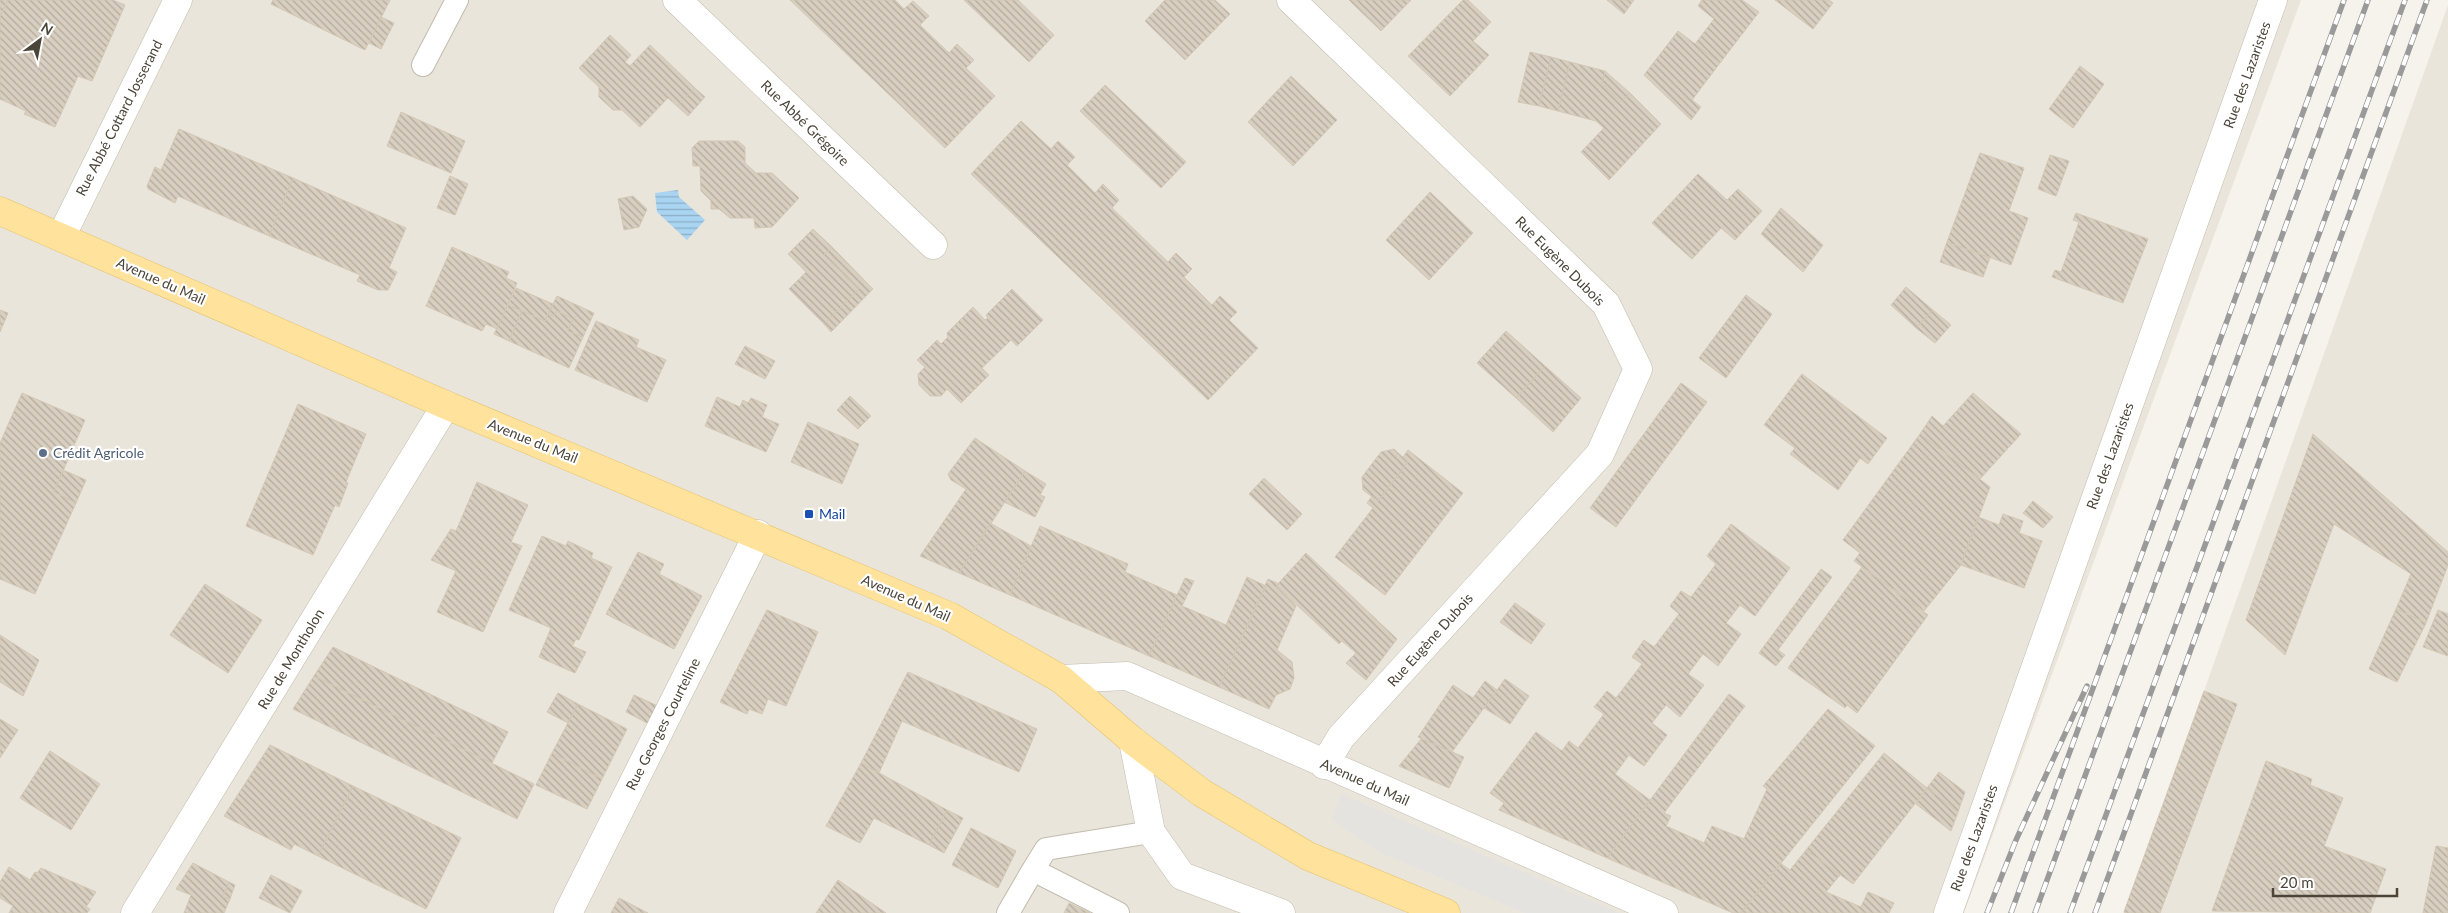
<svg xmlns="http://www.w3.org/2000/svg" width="2448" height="913" font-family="Lato,sans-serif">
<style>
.residential{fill:#eae5da}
.parking{fill:#e5e3e0}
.water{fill:url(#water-rules)}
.building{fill:url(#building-back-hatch);stroke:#d3c7b4}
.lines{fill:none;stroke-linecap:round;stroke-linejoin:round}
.service-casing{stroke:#c2bbae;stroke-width:24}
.minor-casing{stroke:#c2bbae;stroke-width:29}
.primary-casing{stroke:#e6c16a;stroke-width:29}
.service{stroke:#fff;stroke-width:22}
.minor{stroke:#fff;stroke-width:28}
.primary{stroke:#ffe39c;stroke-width:28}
.rail-casing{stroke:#9a9a9a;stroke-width:5.5}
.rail{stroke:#fff;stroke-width:4;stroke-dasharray:11;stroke-linecap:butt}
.service-dot{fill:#5c6f8a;stroke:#fff;stroke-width:2}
.transit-dot{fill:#1a4fb4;stroke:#fff;stroke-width:2}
.labels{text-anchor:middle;stroke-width:4.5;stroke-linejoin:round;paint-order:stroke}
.street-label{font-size:14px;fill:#4b4439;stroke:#fff}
.service-label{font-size:14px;fill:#4e5e75;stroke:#fff;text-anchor:start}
.transit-label{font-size:14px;fill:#164399;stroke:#fff;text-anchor:start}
</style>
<defs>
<pattern id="water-rules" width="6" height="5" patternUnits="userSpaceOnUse" patternTransform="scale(1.25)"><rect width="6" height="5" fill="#a9d4f2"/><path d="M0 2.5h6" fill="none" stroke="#8caec5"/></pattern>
<pattern id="building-back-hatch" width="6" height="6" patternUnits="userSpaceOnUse" patternTransform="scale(1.25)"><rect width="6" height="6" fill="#d8cfc1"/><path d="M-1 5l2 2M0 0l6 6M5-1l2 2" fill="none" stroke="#b1aa9e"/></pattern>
</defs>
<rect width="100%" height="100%" fill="#f6f3ec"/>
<path class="residential" d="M0 0H2301L1964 913H0Z
M2448 5V913H2123L2204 691Z"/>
<path class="parking" d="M1341 794 1619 913H1525L1381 853 1331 819Z"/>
<path class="water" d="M678 190 679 197 705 220 687 240 657 212 655 193Z"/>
<path class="building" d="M0 0H8L0 17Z
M8 0H113L125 5 92 81 78 76 55 127 24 114 26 111 0 99V17Z
M273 0H390L365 50 271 4Z
M790 0H895L904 9 913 1 929 16 920 25 949 53 957 44 974 60 966 68 995 96 945 148Z
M964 0H1018L1054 35 1029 62Z
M1165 0H1215L1230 14 1185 60 1145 21Z
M1349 0H1411L1381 31Z
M1463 0H1468L1491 22 1473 41 1489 55 1450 96 1408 56Z
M1607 0H1634L1624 14Z
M1702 0H1742L1759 12 1720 63 1695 44 1714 19 1698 6Z
M1775 0H1829L1833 3 1813 29Z
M381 17 394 23 381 49 369 43Z
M1678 31 1720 63 1692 100 1701 107 1691 120 1644 75Z
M610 35 631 55 625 62 630 66 650 45 695 88 677 106 668 98 640 127 622 110H613L599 97V87L579 68Z
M1530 52 1551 57 1539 106 1518 102Z
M1551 57 1570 62 1558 111 1539 106Z
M1570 62 1605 71 1602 84 1621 102 1630 93 1661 124 1609 180 1581 152 1604 128 1596 121 1558 111Z
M2080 66 2104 84 2073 128 2049 109Z
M1605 71 1630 93 1621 102 1602 84Z
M1291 76 1337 120 1293 166 1248 122Z
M1105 85 1186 162 1161 188 1080 111Z
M695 88 705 97 688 116 677 106Z
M401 112 465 141 451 173 387 146Z
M1021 121 1051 149 1058 141 1075 157 1067 165 1095 193 1103 184 1119 200 1112 208 1168 262 1176 253 1192 269 1184 277 1212 305 1220 296 1237 312 1229 320 1258 348 1208 400 971 174Z
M179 129 293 178 269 236 178 196 175 203 148 189 147 186 155 167 161 170Z
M699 141H738L745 147V163L756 173H772L799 198 772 227 755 228 754 218H730L719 209H711V201L701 191 700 166H693L692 148Z
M1980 153 2024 168 2009 211 2028 218 2011 265 1947 242Z
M2050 155 2069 161 2056 196 2038 189Z
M1698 174 1727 200 1738 189 1762 211 1735 240 1721 228 1692 259 1652 223Z
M450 176 468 184 455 215 437 208Z
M293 178 406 228 389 268 397 272 388 290H378L357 281 360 275 269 236Z
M1430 192 1473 233 1429 280 1386 240Z
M633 196 647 209 639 227 624 230 618 199Z
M1781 208 1823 245 1803 272 1761 234Z
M2076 213 2148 239 2123 303 2052 277 2055 270 2061 272 2079 222 2073 220Z
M813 229 832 247 824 255 859 289 824 324 789 289 806 272 788 254Z
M1947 242 1990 258 1983 277 1940 262Z
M452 247 509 272 506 278 517 283 497 329 486 324 482 331 426 306Z
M832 247 873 289 831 332 824 324 859 289 824 255Z
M1906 287 1933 310 1916 328 1891 305Z
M516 288 553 304 545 321 508 305Z
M1012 289 1043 320 1017 346 1011 340 982 368 989 375 961 403 947 389 941 396H930L919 385 918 374 925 367 917 360 937 340 941 344 948 337 947 333 973 307 985 320 988 318 986 315Z
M1746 295 1772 314 1726 378 1699 358Z
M557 296 594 313 583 337 568 331 573 319 557 311 554 316 548 314Z
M508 305 522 311 509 341 494 334Z
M0 310 8 313 0 332Z
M1933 310 1951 325 1935 343 1916 328Z
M522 311 545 321 548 314 554 316 557 311 573 319 568 331 583 337 569 368 509 341Z
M596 321 639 340 636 347 666 360 647 402 575 370Z
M1506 331 1545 366 1516 398 1477 363Z
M745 346 775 361 765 379 735 364Z
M1545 366 1581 398 1553 432 1516 398Z
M1802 374 1887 438 1868 464 1860 458 1838 490 1790 454 1795 448 1764 425Z
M1681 383 1707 402 1616 527 1590 508Z
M22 393 85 420 54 492 76 503 35 594 0 579V443Z
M1973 393 2021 434 1980 479 1920 434 1932 416 1943 426Z
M850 396 871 416 858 429 837 410Z
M717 397 740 407 743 400 748 403 751 398 767 405 762 417 779 424 766 452 705 426Z
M298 404 366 434 346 482 348 483 339 507 335 505 313 555 246 526Z
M808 422 859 444 842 484 791 462Z
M1920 434 1990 487 1961 565 1924 611 1854 561 1860 553 1843 540Z
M2313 434 2448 552V565L2426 623 2396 609 2411 574 2334 524 2285 655 2246 620Z
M975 438 1025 471 959 573 920 556 966 489 951 480 948 474Z
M1394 449 1408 462 1378 501 1363 490 1362 477 1381 452Z
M1408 450 1463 493 1385 595 1335 557 1373 508 1367 503 1372 496 1378 501 1408 462 1403 457Z
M63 470 86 480 76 503 54 492Z
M1025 471 1046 484 1040 495 1045 497 1035 517 1004 502Z
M1264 478 1302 514 1287 530 1249 494Z
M477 482 528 505 511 542 522 546 483 632 437 612 456 571 431 560 451 529 456 531Z
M2033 501 2053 517 2043 528 2023 513Z
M2003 514 2023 521 2019 533 2042 541 2024 588 1961 565 1978 517 1999 525Z
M990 523 1031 546 1010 595 959 573Z
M1731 524 1790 568 1755 616 1740 605 1726 623 1741 634 1718 666 1703 654 1688 674 1704 685 1680 717 1666 705 1652 723 1667 735 1644 766 1629 755 1615 774 1650 800 1607 858 1499 810 1504 803 1490 793 1536 732 1562 751 1569 741 1578 748 1604 714 1594 707 1607 691 1616 698 1642 664 1632 657 1644 640 1654 647 1679 614 1670 606 1681 591 1691 597 1716 564 1707 556Z
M1040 526 1128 564 1125 572 1177 595 1149 656 1010 595Z
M542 536 566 546 568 541 593 553 591 558 612 567 579 640 576 639 572 646 586 652 575 673 539 657 551 628 509 610Z
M638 552 664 564 659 574 702 596 674 649 606 614Z
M1306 553 1397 639 1366 680 1346 663 1356 653 1342 641 1339 644 1276 586Z
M1862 567 1928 615 1857 713 1847 705 1845 708 1788 668Z
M1821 569 1832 577 1778 650 1785 655 1776 666 1759 653Z
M1247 577 1266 586 1219 687 1149 656 1185 578 1194 581 1182 606 1226 625Z
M1268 579 1279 584 1276 586 1296 606 1277 650 1292 662 1294 678 1290 689 1276 695 1269 709 1219 687Z
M205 584 262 620 228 673 170 635Z
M1515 603 1545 624 1531 644 1500 622Z
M2396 609 2426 623 2397 682 2369 669Z
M767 610 818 632 786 706 768 699 762 714 749 709 747 714 720 702Z
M2438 610 2448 614V656L2423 647Z
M0 635 39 660 23 696 0 682Z
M333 647 508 732 492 763 314 676Z
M908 672 1037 729 1019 772 902 721 879 773 861 763Z
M314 676 534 784 517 819 293 709Z
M1505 679 1529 696 1510 724 1484 708Z
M1485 681 1497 690 1452 752 1418 737 1453 685 1473 698Z
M2204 691 2237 704 2160 913H2127L2124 912Z
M558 693 578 704 568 723 547 712Z
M1729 694 1745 706 1664 813 1671 816 1666 826 1704 843 1712 826 1744 839 1767 789 1763 786 1828 709 1875 746 1741 913H1733L1607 858Z
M634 695 660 707 651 725 626 712Z
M578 704 627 729 602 779 552 753Z
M0 719 18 730 0 758Z
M1421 739 1464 757 1449 788 1399 766Z
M270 745 353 786 318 856 294 844 291 850 224 816Z
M50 751 100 784 71 830 20 798Z
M552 753 602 779 587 809 536 785Z
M1884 753 1927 788 1853 884 1806 850Z
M2266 761 2312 779 2310 785 2343 798 2324 846 2386 869 2370 913 2212 911Z
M861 763 947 810 929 845 874 818 860 843 826 826Z
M1939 772 1965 792 1958 812 1927 788Z
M353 786 461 838 426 909 318 856Z
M1927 788 1958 812 1951 831 1916 804Z
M947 810 963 818 944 853 929 845Z
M971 828 1016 851 998 888 952 865Z
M2436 846 2448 848V913H2423Z
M1806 850 1840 875 1826 892 1861 907 1868 892 1894 903 1889 913H1741L1780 863 1790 870Z
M193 863 229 882 223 897 230 899 224 913H184L191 895 176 889Z
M9 867 30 880 35 872 37 873 41 868 96 892 86 907 90 909 87 913H9L13 906 0 898V882Z
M271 875 302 891 290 913 259 898Z
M838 880 886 913H816Z
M229 882 235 885 230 899 223 897Z
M619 898 648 913H611Z
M1069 903 1090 913H1064Z"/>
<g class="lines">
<defs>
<path id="service" d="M423 65 457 0
M1008 913 1033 870
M1118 913 1033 870 1046 849 1151 832"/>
<path id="minor" d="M677 0 933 245
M1291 0 1606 304 1638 369 1600 454 1341 737 1324 765
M61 237 178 0
M1061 679 1127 676 1664 913
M1133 741 1151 832 1182 876 1281 913
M135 913 446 405
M568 913 758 534
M1948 913 2273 0"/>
<path id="primary" d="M0 211 446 405 949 616 1061 679 1133 741 1202 793 1308 856 1446 913"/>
</defs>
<use href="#service" class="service-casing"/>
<use href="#minor" class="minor-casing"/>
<use href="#primary" class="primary-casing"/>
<use href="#service" class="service"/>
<use href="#minor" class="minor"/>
<use href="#primary" class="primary"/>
<defs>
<path id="rail" d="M1987 913 2016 840 2087 686
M2011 913 2344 0
M2035 913 2368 0
M2070 913 2405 0
M2095 913 2427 0"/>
</defs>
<use href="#rail" class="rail-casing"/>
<use href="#rail" class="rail"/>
</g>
<circle class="service-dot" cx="43" cy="453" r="5"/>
<rect class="transit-dot" x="804" y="509" width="10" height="10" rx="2.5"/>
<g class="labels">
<g class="street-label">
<text transform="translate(2247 75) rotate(-70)" y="5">Rue des Lazaristes</text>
<text transform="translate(119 118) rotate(-63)" y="5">Rue Abbé Cottard Josserand</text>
<text transform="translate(805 123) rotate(44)" y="5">Rue Abbé Grégoire</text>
<text transform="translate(1560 261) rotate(45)" y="5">Rue Eugène Dubois</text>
<text transform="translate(161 281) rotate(24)" y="5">Avenue du Mail</text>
<text transform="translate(533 441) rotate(22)" y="5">Avenue du Mail</text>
<text transform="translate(2110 456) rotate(-70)" y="5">Rue des Lazaristes</text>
<text transform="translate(906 598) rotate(24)" y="5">Avenue du Mail</text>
<text transform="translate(1430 640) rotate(-48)" y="5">Rue Eugène Dubois</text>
<text transform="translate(291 659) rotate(-59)" y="5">Rue de Montholon</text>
<text transform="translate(663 724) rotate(-63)" y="5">Rue Georges Courteline</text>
<text transform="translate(1365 782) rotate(24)" y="5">Avenue du Mail</text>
<text transform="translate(1974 838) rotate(-70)" y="5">Rue des Lazaristes</text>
</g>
<g class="service-label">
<text x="53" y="458">Crédit Agricole</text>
</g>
<g class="transit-label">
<text x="819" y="519">Mail</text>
</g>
</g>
<g transform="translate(40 40) rotate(32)" stroke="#ffffff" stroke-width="4" paint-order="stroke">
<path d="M0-4L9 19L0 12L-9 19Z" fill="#4b4439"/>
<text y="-8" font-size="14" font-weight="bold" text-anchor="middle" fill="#4b4439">N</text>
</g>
<path d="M2273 888v8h124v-8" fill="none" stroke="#4b4439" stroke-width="2.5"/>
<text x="2280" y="888" font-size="15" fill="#4b4439" stroke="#ffffff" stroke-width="4" paint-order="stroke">20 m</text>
</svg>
